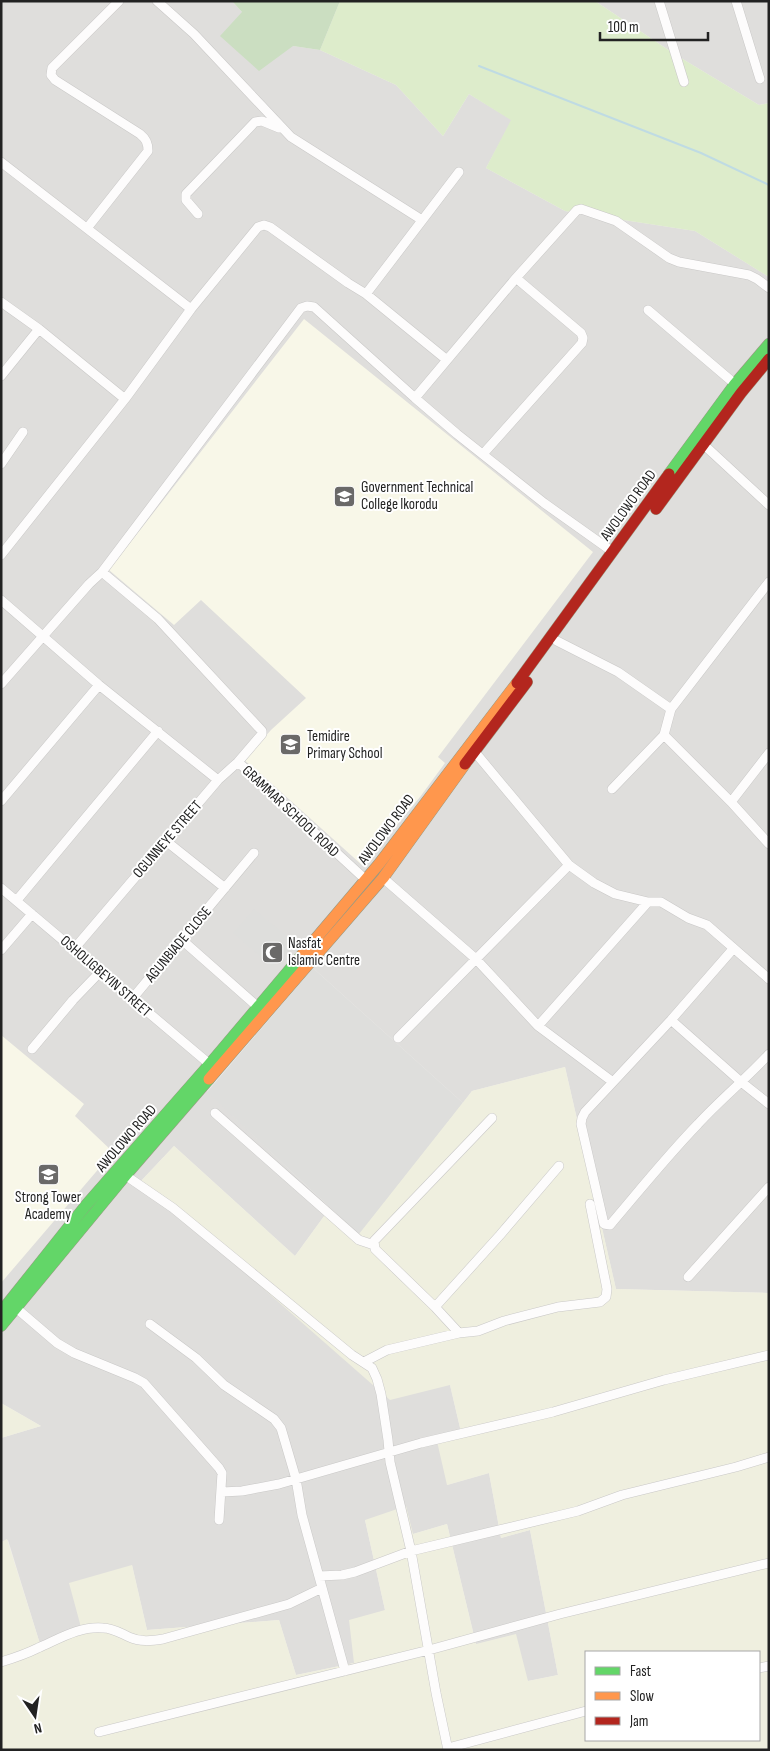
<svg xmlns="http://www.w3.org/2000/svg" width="770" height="1751" font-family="'Sofia Sans Condensed',sans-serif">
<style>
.residential{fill:#dfdedc}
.education{fill:#f8f7e8}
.religious{fill:#dededc}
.farmland{fill:#efefdf;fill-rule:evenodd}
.grass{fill:#ddeccb}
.forest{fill:#cbdec1}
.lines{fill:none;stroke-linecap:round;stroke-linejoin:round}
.stream{stroke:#bfdbe3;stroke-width:2}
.street-casing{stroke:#c9c8c7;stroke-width:10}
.fast-casing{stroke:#999a82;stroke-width:12}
.slow-casing{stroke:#999a82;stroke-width:12}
.jam-casing{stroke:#999a82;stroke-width:12}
.street{stroke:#fdfcfc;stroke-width:9}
.fast{stroke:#63d668;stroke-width:11}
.slow{stroke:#ff974d;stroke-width:11}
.jam{stroke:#b3261e;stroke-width:11}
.labels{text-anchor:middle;stroke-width:4;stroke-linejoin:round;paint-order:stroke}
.poi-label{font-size:15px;fill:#222;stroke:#fff;text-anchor:start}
.street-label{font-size:15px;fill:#222;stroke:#fff}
</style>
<rect width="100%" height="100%" fill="#f0eeeb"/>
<path class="residential" d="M1 1H232L242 12 293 46 320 50 396 85 443 136 469 94 512 120 486 168 565 211 695 231 769 277V1293L616 1289 565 1067 472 1091 463 1103 313 968 207 1091 330 1208 295 1256 174 1146 141 1181 450 1385 461 1432 447 1485 489 1473 501 1538 530 1530 558 1675 528 1681 476 1644 447 1524 413 1534 365 1520 385 1610 354 1663 296 1675 279 1620 147 1630 132 1565 82 1631 40 1644 8 1540 1 1542V1438L41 1426 1 1403Z
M595 1H769V103L759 105 676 55Z"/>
<path class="education" d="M304 319 593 552 438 757 445 763 420 797 363 866 261 774 244 760 271 730 306 698 201 600 174 625 109 570Z
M1 1035 84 1104 75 1116 113 1152 1 1283Z"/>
<path class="religious" d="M254 909 295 943 273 967 233 933Z
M313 968 463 1103 359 1235 207 1092Z"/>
<path class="farmland" d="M565 1067 616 1289 769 1293V1750H1V1542L7 1539 40 1644 82 1631 69 1583 132 1565 147 1630 279 1620 296 1675 354 1663 349 1620 385 1610 365 1520 406 1506 413 1534 447 1524 476 1644 516 1634 528 1681 558 1675 530 1530 501 1538 489 1473 447 1485 436 1437 461 1432 450 1385 390 1400 141 1181 174 1146 295 1256 330 1208 359 1234 472 1091ZM586 1652H759V1740H586Z
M1 1403 41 1426 1 1438Z"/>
<path class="grass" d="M340 1H595L676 55 759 105 769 103V277L695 231 565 211 486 168 511 120 469 94 443 136 396 85 320 50Z"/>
<path class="forest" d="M232 1H340L320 50 293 46 259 71 220 36 242 12Z"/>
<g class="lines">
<path class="stream" d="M479 66 701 153 769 185"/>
<defs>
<path id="street" d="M157 1 194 34 291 137 422 220
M659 1 684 82
M736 1 760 79
M1 162 191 309
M198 214 186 200V194L255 122 262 121 279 128
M88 227 148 151C148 143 146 139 140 134L55 80 51 75 52 68 119 1
M366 294 459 172
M1 302 39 329 125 399
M648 310 735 384
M1 376 39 329
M415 398 516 278 577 210 581 209 616 221 669 258 679 262 749 275 757 279 769 288
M703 444 769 505
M483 454 582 343 583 338 581 333 516 278
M1 464 23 432
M1 555 125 399 191 309 258 227 264 225 270 227 348 283 366 294 447 360
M1 600 99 685 218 780
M557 641 618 672 671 709
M1 684 89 584 102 572 301 308 307 306 314 307 415 398 457 434 544 503 613 552
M664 735 731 802 769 844
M474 751 569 865 594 883 615 894 648 902H661L688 918 707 925 769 979
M238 762 366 880
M612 789 664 735 671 709 769 582
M1 801 99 685
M731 802 769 753
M166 841 225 888
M383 878 476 959 538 1026 613 1082
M1 888 213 1067
M17 900 158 731
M182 940 258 1007
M74 949 218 780 238 762 262 734V731L158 619 102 572
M733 949 671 1020 585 1112 582 1118 581 1124 604 1224 610 1225C639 1191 667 1156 698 1124 721 1099 747 1078 769 1054
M1 950 32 914
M132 999 254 853
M671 1020 740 1081 769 1104
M538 1026 648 902
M398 1038 569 865
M32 1049 73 1000 100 972
M215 1113 359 1240 374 1245
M122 1173 173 1208 352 1355 372 1368 377 1379 381 1394 388 1440 390 1462 411 1551 436 1693 448 1750
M688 1277 769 1187
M435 1307 500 1235 559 1166
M16 1308 57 1343 74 1353 135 1378 144 1383 219 1468 222 1473 219 1520
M150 1324 196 1358 224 1385 274 1419 281 1428 296 1479 302 1515 345 1671
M459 1333 435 1307 375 1249 374 1241 492 1118
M364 1362 387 1350 459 1333 478 1331 504 1321 558 1307 600 1302 606 1297 607 1289 590 1204
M222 1492 242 1491 279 1484 421 1443 553 1412 664 1380 769 1355
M319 1576 342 1575 355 1572 411 1551 578 1511 622 1495 736 1467 769 1457
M1 1662C14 1658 26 1654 38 1648 59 1639 79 1626 103 1628 113 1628 120 1633 129 1637 140 1642 151 1641 163 1639L289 1604 322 1588
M759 1668 769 1666
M99 1732 429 1650 560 1614 769 1563
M448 1748 586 1711"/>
<path id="fast" d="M669 474 735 384 769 344
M1 1312 87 1204 209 1065 301 956
M1 1326 125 1176 209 1079"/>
<path id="slow" d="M301 956 379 864 517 683
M209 1079 383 878 465 764"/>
<path id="jam" d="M656 509 741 393 769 359
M517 683 669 474
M465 764 527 682"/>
</defs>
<use href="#street" class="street-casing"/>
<use href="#fast" class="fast-casing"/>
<use href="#slow" class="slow-casing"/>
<use href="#jam" class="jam-casing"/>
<use href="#street" class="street"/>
<use href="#fast" class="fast"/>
<use href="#slow" class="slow"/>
<use href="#jam" class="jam"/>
</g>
<defs>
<symbol id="school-square" viewBox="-11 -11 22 22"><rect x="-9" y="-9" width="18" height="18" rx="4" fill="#6a6968" stroke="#fff"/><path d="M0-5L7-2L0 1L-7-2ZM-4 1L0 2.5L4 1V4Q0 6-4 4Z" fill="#fff"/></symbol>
<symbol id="mosque-square" viewBox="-11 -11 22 22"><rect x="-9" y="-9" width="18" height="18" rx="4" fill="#6a6968" stroke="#fff"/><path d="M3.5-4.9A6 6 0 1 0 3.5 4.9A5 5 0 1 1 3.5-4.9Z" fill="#fff"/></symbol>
</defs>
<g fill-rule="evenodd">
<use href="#school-square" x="332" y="484" width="25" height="25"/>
<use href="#school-square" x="278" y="732" width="25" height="25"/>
<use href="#mosque-square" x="260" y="940" width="25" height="25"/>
<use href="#school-square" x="36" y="1162" width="25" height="25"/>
</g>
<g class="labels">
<g class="poi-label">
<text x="361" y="492">Government Technical<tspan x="361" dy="17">College Ikorodu</tspan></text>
<text x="307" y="741">Temidire<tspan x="307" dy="17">Primary School</tspan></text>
<text x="288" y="948">Nasfat<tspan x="288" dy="17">Islamic Centre</tspan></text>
<text x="48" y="1202" text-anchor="middle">Strong Tower<tspan x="48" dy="17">Academy</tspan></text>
</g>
<g class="street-label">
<text transform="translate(628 505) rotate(-54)" y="5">AWOLOWO ROAD</text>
<text transform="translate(291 811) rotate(43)" y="5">GRAMMAR SCHOOL ROAD</text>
<text transform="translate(386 829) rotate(-53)" y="5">AWOLOWO ROAD</text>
<text transform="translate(167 839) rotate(-49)" y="5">OGUNNEYE STREET</text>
<text transform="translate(178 944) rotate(-50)" y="5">AGUNBIADE CLOSE</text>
<text transform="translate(106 976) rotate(41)" y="5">OSHOLIGBEYIN STREET</text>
<text transform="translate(126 1138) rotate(-49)" y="5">AWOLOWO ROAD</text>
</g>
</g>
<rect width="770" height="1751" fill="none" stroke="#222222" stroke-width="5"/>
<rect x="585" y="1651" width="175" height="90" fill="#ffffff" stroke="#a7a7a7"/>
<rect x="595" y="1667" width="25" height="8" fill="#63d668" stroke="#a7a7a7"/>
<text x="630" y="1676" font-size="15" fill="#222222">Fast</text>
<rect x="595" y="1692" width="25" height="8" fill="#ff974d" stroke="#a7a7a7"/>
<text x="630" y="1701" font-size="15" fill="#222222">Slow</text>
<rect x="595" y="1717" width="25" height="8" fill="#b3261e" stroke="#a7a7a7"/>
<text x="630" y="1726" font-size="15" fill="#222222">Jam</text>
<g transform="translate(35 1716) rotate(167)" stroke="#ffffff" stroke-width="4" paint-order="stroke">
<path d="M0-4L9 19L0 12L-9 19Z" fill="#222222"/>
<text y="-8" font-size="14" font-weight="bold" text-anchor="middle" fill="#222222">N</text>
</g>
<path d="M600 32v8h108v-8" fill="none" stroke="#222222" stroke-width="2.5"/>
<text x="608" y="32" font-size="15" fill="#222222" stroke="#ffffff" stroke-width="4" paint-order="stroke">100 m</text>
</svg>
